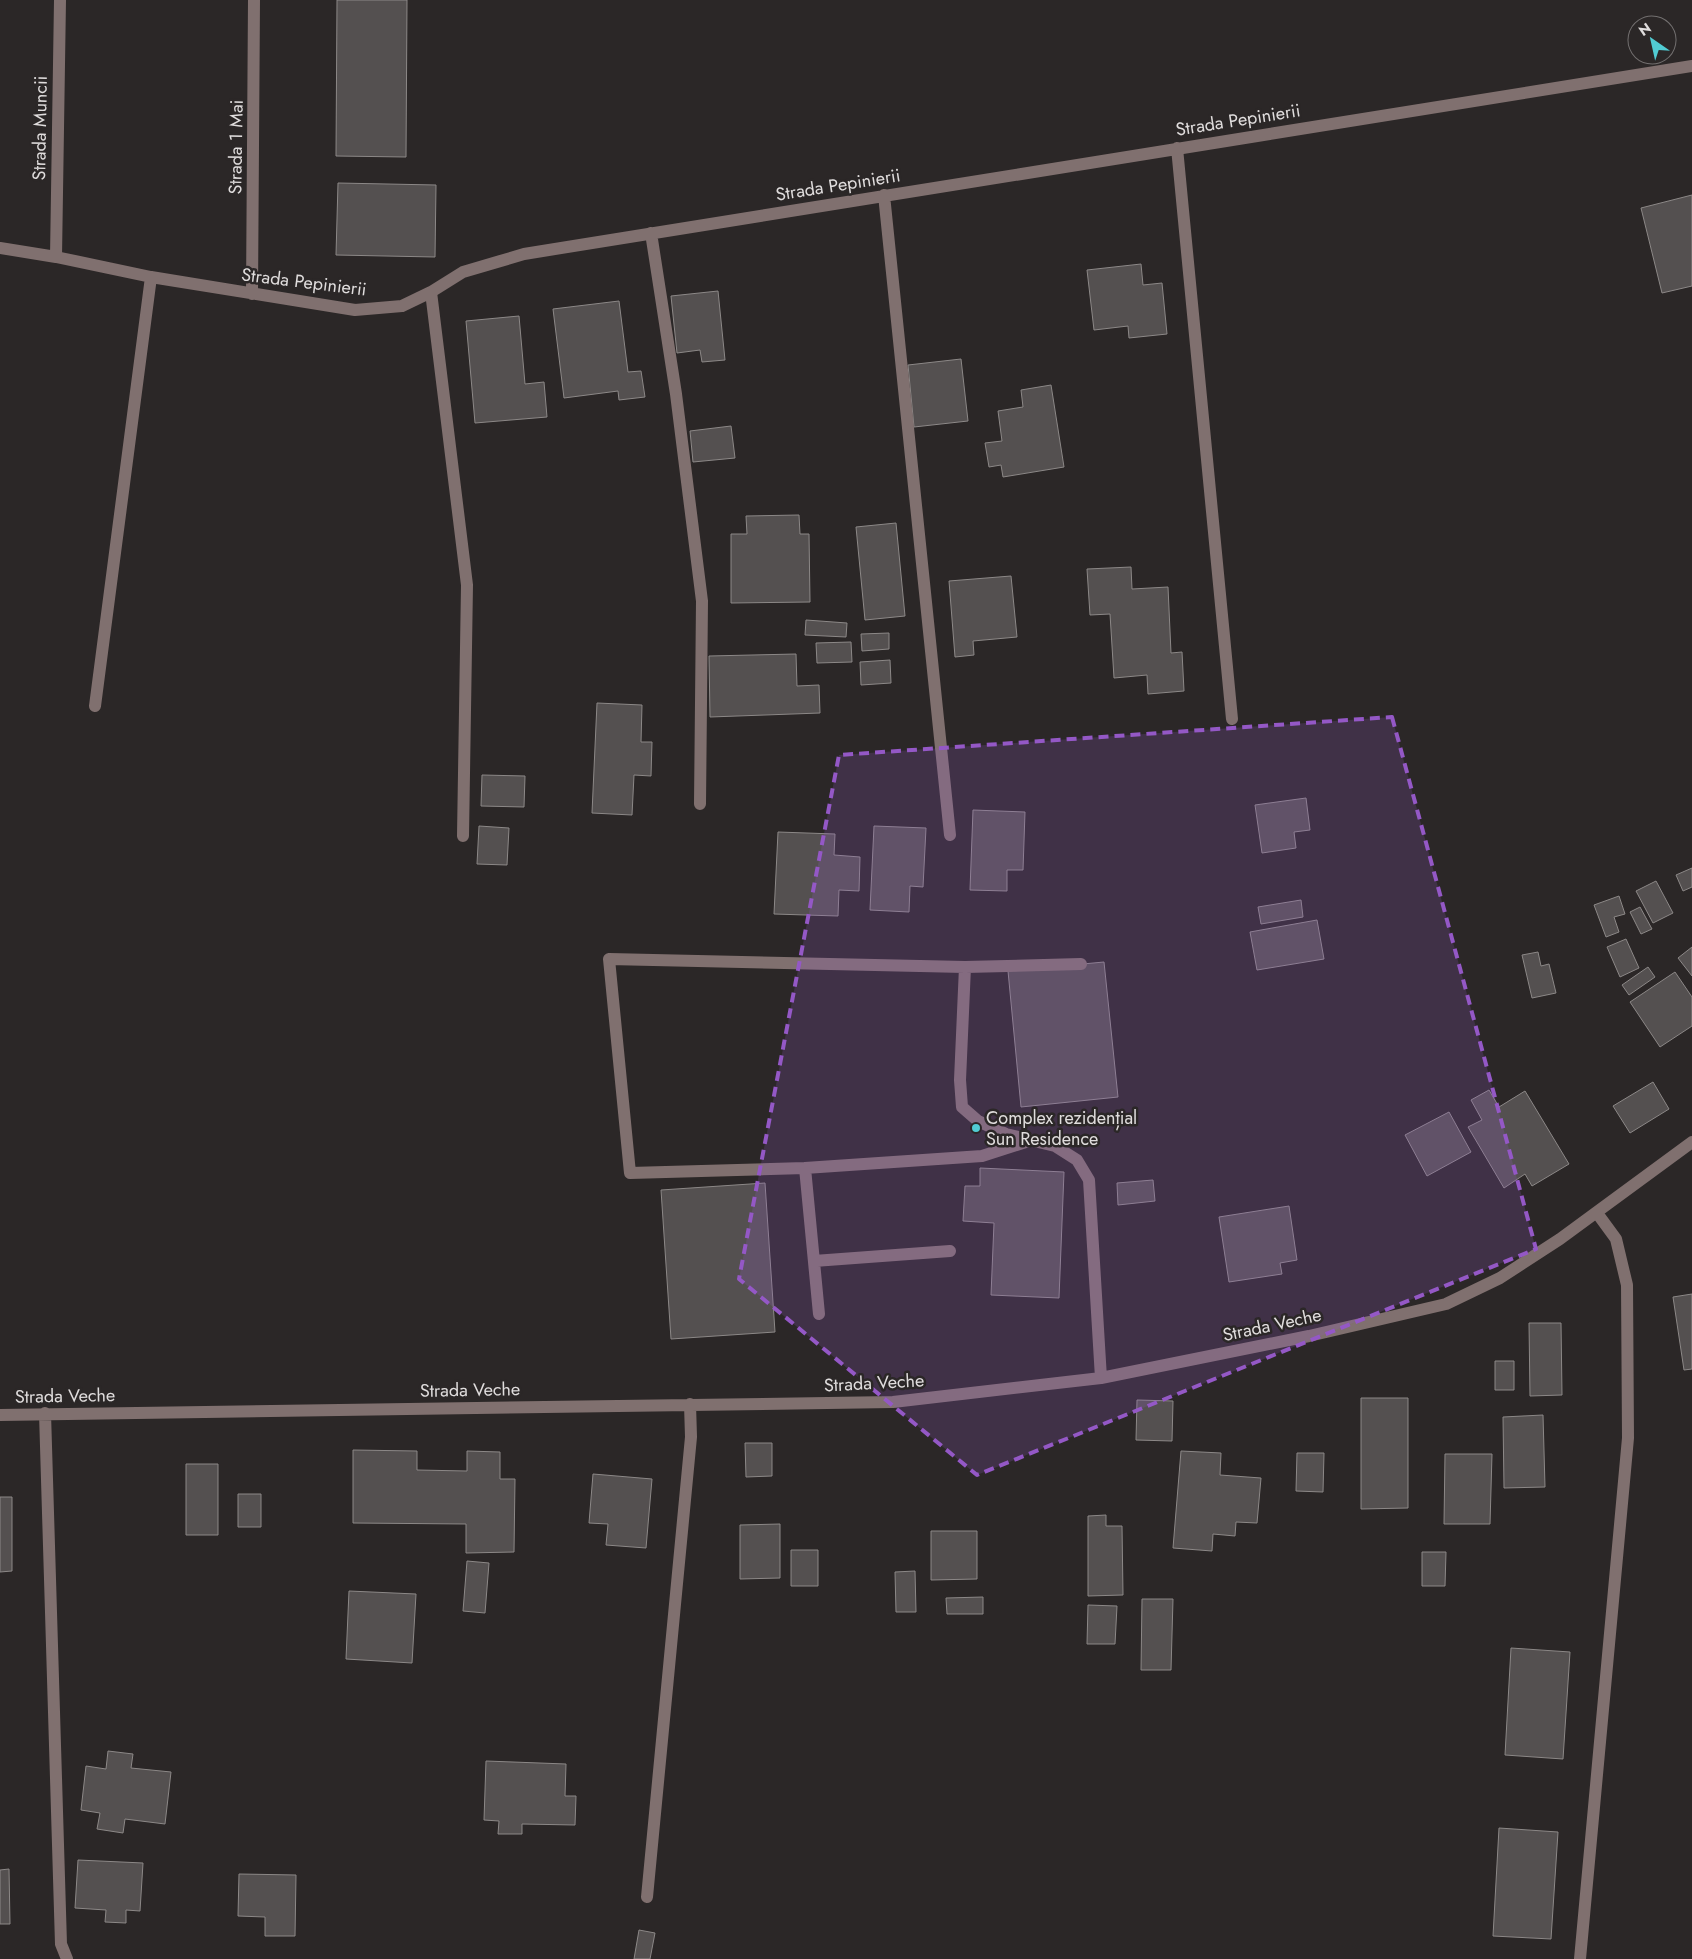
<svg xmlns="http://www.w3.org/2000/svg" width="1692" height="1959" font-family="Jost,sans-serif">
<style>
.building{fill:#545050;stroke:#8c8887}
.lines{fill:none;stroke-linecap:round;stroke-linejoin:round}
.minor{stroke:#80706f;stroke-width:12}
.marked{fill:#9458c6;fill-opacity:0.2;stroke:#9458c6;stroke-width:4;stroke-dasharray:10 6;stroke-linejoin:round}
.poi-dot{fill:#51ccd3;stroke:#2b2727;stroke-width:2}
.labels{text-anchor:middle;stroke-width:5;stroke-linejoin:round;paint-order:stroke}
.street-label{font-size:18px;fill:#e0dddd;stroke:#2b2727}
.poi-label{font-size:18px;fill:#e0dddd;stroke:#2b2727;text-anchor:start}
</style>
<rect width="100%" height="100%" fill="#2b2727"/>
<path class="building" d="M337 0H407L406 157 336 156Z
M338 183 436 185 435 257 336 255Z
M1692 195V286L1662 293 1641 208Z
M1141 264 1143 285 1162 283 1167 334 1129 338 1128 326 1094 330 1087 270Z
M718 291 725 360 702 362 700 350 677 353 671 296Z
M619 301 628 372 641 371 645 397 619 400 618 391 564 398 553 309Z
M519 316 525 384 544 382 547 417 475 423 466 321Z
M961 359 968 421 914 427 908 365Z
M1051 385 1064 467 1003 477 1001 465 989 467 985 443 1002 441 998 411 1023 407 1021 390Z
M731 426 735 458 693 462 690 431Z
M799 515 800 534H809L810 602 731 603V534H747L746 516Z
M896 523 905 616 865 620 856 527Z
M1131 567 1132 589 1168 587 1171 653 1182 652 1184 691 1148 694 1147 675 1114 678 1110 614 1090 615 1087 569Z
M1011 576 1017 637 973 641 974 655 955 657 949 581Z
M806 620 847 623 846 637 805 635Z
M889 633V649L862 651 861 634Z
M851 642 852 662 817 663 816 643Z
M796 654 797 686 819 685 820 713 710 717 709 656Z
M890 660 891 683 861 685 860 662Z
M597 703 642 705 641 742H652L651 776 634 775 632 815 592 813Z
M482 775 525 776 524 807 481 806Z
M1306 798 1310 830 1294 832 1296 848 1262 853 1255 805Z
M973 810 1025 812 1023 870H1007V891L970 890Z
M479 826 509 828 507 865 477 864Z
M874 826 926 828 923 887 910 886 909 912 870 910Z
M778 832 835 834 834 855 860 857 859 891 839 890 838 916 774 914Z
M1692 868V887L1683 891 1676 875Z
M1656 881 1673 913 1653 923 1636 891Z
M1619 896 1625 914 1614 917 1619 932 1606 937 1594 905Z
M1301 900 1303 917 1261 924 1258 907Z
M1640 907 1652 929 1641 934 1630 912Z
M1317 920 1324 959 1257 970 1250 932Z
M1626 939 1639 968 1620 977 1607 947Z
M1692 947V976L1678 958Z
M1538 952 1541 966 1549 964 1556 993 1532 998 1522 955Z
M1104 962 1118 1097 1021 1107 1008 971Z
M1648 967 1655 977 1629 995 1622 985Z
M1675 972 1692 997V1026L1660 1047 1630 1002Z
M1653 1082 1669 1109 1630 1133 1613 1106Z
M1489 1090 1499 1107 1525 1091 1569 1164 1532 1186 1525 1174 1504 1188 1468 1127 1482 1120 1471 1100Z
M1449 1112 1471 1152 1427 1176 1405 1135Z
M980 1168 1064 1172 1059 1298 991 1295 994 1223 963 1221 965 1186H980Z
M1153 1180 1155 1201 1118 1205 1117 1183Z
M765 1183 775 1332 671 1339 661 1190Z
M1289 1206 1297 1260 1280 1263 1282 1274 1229 1282 1219 1217Z
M1692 1294V1369L1684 1370 1673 1297Z
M1529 1323H1561L1562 1395 1530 1396Z
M1495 1361H1514V1390H1495Z
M1361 1398H1408V1508L1361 1509Z
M1137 1400 1173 1401 1172 1441 1136 1440Z
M1543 1415 1545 1487 1504 1488 1503 1417Z
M745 1443H772V1476L746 1477Z
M353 1450 417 1451V1470L467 1471V1451L500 1452V1479H515L514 1552 466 1553V1524L353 1523Z
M1181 1451 1221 1453 1220 1475 1261 1478 1257 1523 1236 1522 1235 1536 1213 1534 1212 1551 1173 1548Z
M1297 1453H1324L1323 1492 1296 1491Z
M1445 1454H1492L1490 1524H1444Z
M186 1464H218V1535H186Z
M593 1474 652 1479 646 1548 606 1545 608 1524 589 1523Z
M238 1494H261V1527H238Z
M0 1497H12V1571L0 1572Z
M1106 1515V1526H1122L1123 1595 1088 1596V1516Z
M780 1524V1578L740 1579V1525Z
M931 1531H977V1579L931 1580Z
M791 1550H818V1586H791Z
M1422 1552H1446L1445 1586H1422Z
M467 1561 489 1563 485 1613 463 1611Z
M915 1571 916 1612H896L895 1572Z
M349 1591 416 1594 412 1663 346 1659Z
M983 1597V1614H947L946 1598Z
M1142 1599H1173L1171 1670H1141Z
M1088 1605 1117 1606 1115 1644H1087Z
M1511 1648 1570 1652 1563 1759 1505 1755Z
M108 1751 133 1754 131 1768 171 1772 165 1824 125 1819 123 1833 97 1829 100 1813 81 1810 86 1766 106 1769Z
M486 1761 566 1764 565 1796H576L575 1825 522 1824V1834H498L499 1821 484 1820Z
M1499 1828 1558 1832 1551 1939 1493 1936Z
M78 1860 143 1863 140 1911 126 1910V1923L105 1922 106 1910 75 1908Z
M9 1869 10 1924H0V1870Z
M239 1874 296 1875 295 1936H265V1917L238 1916Z
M639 1930 655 1933 650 1959H634Z"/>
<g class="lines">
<path class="minor" d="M1177 148 1232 719
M884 195 950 835
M651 233 676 394 702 601 700 804
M0 248 56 257 151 277 355 310 402 306 431 292 463 272 524 254 1692 66
M56 257 60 0
M431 292 467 585 463 836
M252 294 254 0
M95 706 151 277
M965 967 960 1080 962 1107 978 1121 1006 1134 1055 1146 1077 1160 1089 1180 1101 1378
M1032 1140 982 1156 805 1168 630 1173 609 959 965 967 1081 964
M805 1168 819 1314
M814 1261 950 1251
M45 1413 61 1944 67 1959
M0 1415 893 1402 1101 1378 1309 1336 1446 1304 1500 1278 1560 1239 1692 1142
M647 1897 691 1437 690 1404
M1580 1959 1628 1438 1627 1285 1616 1239 1597 1213"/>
</g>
<path class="marked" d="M1392 717 1536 1249 977 1475 739 1279 839 755Z"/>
<circle class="poi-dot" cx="976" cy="1128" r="5"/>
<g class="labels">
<g class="street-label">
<text transform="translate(1238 120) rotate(-9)" y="6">Strada Pepinierii</text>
<text transform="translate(40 128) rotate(-89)" y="6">Strada Muncii</text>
<text transform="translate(236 147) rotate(-89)" y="6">Strada 1 Mai</text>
<text transform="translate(838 185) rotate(-9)" y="6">Strada Pepinierii</text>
<text transform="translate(304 282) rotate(7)" y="6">Strada Pepinierii</text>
<text transform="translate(1272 1325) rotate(-12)" y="6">Strada Veche</text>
<text transform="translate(874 1383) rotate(-3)" y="6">Strada Veche</text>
<text transform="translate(470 1390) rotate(-1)" y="6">Strada Veche</text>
<text transform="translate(65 1396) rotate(-1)" y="6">Strada Veche</text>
</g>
<g class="poi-label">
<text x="986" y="1124">Complex rezidențial<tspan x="986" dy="21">Sun Residence</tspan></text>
</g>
</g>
<g transform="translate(1652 40) rotate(326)"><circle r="24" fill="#2b2727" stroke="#737070"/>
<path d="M0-4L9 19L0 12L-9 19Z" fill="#51ccd3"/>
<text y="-8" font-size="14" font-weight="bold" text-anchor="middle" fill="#e0dddd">N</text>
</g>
</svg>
